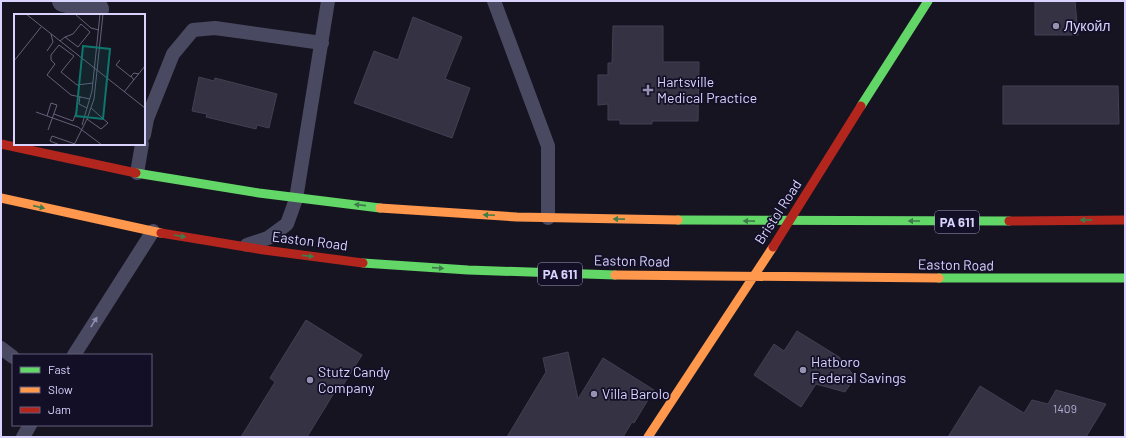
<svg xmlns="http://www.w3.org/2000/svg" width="1126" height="438" font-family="Barlow,sans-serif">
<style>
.building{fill:#343243;stroke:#433f54}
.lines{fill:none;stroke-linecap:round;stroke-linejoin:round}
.lane{stroke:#4a4962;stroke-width:14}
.street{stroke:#4a4962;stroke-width:22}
.fast{stroke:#63d668;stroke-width:9}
.slow{stroke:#ff974d;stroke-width:9}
.jam{stroke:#b3261e;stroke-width:9}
.oneway{fill:#3f7c4a}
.oneway2{fill:#928eb0}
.poi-dot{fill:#9591b1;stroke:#130f26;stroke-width:1.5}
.labels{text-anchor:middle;stroke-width:3.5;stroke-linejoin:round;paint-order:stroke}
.number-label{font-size:12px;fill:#b0acd0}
.shield{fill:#130f26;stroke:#9e99be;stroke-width:1}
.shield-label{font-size:13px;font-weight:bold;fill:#d9d4ff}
.poi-label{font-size:14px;fill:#d9d4ff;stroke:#130f26;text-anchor:start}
.street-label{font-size:14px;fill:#d9d4ff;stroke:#130f26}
.inset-road{fill:none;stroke:#64617a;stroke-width:1}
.view{fill:#0f766e;fill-opacity:0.15;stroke:#0f766e;stroke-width:2}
.inset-edge{fill:none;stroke:#d9d4ff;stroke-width:2}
</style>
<rect width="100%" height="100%" fill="#161421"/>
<path class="building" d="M1035 1H1075L1078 35H1035Z
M413 17 462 37 445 79 470 88 452 138 354 103 374 51 398 60Z
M613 26H663V62H699L698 121H652V124H620V120H608V104L598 105V75H608V63H612Z
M199 77 214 81 215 78 277 94 269 128 257 125 256 129 206 117 207 114 192 111Z
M1003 86H1118L1119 124H1003Z
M306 320 362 355 340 390 337 388 307 437H241L275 382 270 378Z
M797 331 839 357 855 377 845 392 816 384 801 407 754 375 774 344 784 351Z
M568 352 578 399 603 358 654 390 634 423 632 422 623 437H507L546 372 543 358Z
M980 386 1024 413 1032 400 1048 404 1056 390 1106 404 1086 437H948Z"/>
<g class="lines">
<path class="lane" d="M494 1 548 146V218
M144 135 147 119 173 54 193 30 215 28 322 43
M137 173 142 144
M247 245 268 238 287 224 296 199 328 1
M1 348 13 357
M74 355 153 231
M23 437 30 425"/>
<path class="street" d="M63 1 98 9"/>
<path class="fast" d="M861 106 928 1
M136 173 259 193 380 208
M678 220 1009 221
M363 263 468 270 615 275
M939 278H1125"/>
<path class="slow" d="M1 198 161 233
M380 208 517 217 678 220
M615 275 939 278
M648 437 773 247"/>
<path class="jam" d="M1 144 136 173
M1009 221 1125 220
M161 233 264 250 363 263
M773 247 861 106"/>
</g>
<defs><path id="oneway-solid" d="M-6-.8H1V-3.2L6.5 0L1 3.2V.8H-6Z"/></defs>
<g class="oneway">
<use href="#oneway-solid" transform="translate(360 205) rotate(-174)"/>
<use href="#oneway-solid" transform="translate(39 207) rotate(13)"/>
<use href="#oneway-solid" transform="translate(489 215) rotate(-177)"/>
<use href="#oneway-solid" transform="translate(619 219) rotate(-179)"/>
<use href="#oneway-solid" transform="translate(1086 220) rotate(179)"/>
<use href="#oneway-solid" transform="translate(749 221) rotate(-179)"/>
<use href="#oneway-solid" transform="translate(914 221) rotate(-180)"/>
<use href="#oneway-solid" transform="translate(180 236) rotate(10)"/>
<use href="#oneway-solid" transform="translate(308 256) rotate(6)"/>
<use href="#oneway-solid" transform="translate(438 268) rotate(4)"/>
</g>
<use class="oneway2" href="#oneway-solid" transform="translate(94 322) rotate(-58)"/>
<g class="poi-dot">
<circle cx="1056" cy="26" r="4"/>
<path d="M646 84h4v4h4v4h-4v4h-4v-4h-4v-4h4z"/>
<circle cx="803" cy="370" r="4"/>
<circle cx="310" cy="380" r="4"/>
<circle cx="594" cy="394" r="4"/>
</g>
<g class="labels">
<g class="number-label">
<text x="1065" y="413">1409</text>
</g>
<g class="shield">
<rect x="935" y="211" width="44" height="22" rx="3"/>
<rect x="538" y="263" width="44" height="22" rx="3"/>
</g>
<g class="shield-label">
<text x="957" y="227">PA 611</text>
<text x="560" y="279">PA 611</text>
</g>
<g class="poi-label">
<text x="1064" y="31">Лукойл</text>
<text x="657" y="87">Hartsville<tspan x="657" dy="16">Medical Practice</tspan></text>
<text x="811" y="367">Hatboro<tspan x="811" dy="16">Federal Savings</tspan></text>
<text x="318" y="377">Stutz Candy<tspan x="318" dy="16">Company</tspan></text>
<text x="602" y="399">Villa Barolo</text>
</g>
<g class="street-label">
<text transform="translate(778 212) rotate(-57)" y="5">Bristol Road</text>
<text transform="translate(310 241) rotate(7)" y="5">Easton Road</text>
<text transform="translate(632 261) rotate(1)" y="5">Easton Road</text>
<text transform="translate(956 265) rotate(1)" y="5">Easton Road</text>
</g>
</g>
<g transform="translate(14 14)">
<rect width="131" height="131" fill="#161421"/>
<path class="inset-road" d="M12 0 131 94M61 0 77 14 85 16M46 27 51 23 64 33 76 18 67 10 59 20 51 23M33 37 39 28 37 20M60 42 45 31 37 41V46L41 50 33 61 57 81 76 85M60 42 47 58 63 71 79 69M106 46 102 51 117 63M0 47 27 13M120 66 117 62 120 59 125 60M110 78 131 52M66 82 65 90 73 94M22 98 64 113 88 131M40 100 59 107 63 96M33 102 37 89 43 91 34 116M73 105 87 115 94 109 77 94M68 111 78 77 86 0M46 131 36 127 38 122 61 130M60 131 73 105 80 85 89 0"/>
<path class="view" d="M69 32 96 35 89 105 62 102Z"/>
<rect width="131" height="131" class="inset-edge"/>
</g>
<rect width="1126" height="438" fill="none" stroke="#d9d4ff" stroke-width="4"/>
<rect x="12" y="354" width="140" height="72" fill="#130f26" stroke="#625e7d"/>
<rect x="20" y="367" width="20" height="6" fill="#63d668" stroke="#625e7d"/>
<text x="48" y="374" font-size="12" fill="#d9d4ff">Fast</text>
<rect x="20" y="387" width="20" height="6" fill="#ff974d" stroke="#625e7d"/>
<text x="48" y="394" font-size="12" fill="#d9d4ff">Slow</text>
<rect x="20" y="407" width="20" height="6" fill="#b3261e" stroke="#625e7d"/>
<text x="48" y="414" font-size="12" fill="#d9d4ff">Jam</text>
</svg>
